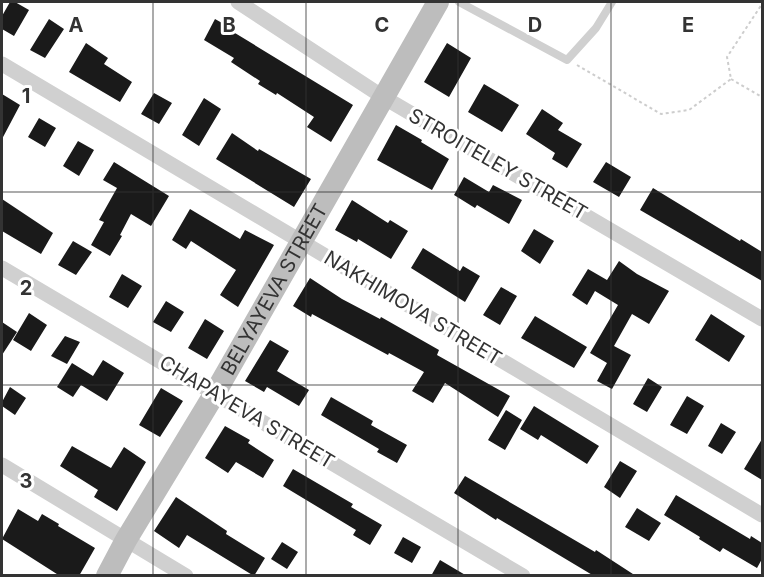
<svg xmlns="http://www.w3.org/2000/svg" width="764" height="577" font-family="Inter,sans-serif">
<style>
.building{fill:#1a1a1a}
.lines{fill:none;stroke-linecap:round;stroke-linejoin:round}
.path{stroke:#cdcdcd;stroke-width:2;stroke-dasharray:3 3;stroke-linecap:butt}
.lane{stroke:#d0d0d0;stroke-width:8}
.street{stroke:#d0d0d0;stroke-width:15}
.secondary{stroke:#bdbdbd;stroke-width:22}
.grid{fill:none;stroke:#333;stroke-width:1.5;stroke-opacity:0.55}
.labels{text-anchor:middle;stroke-width:6;stroke-linejoin:round;paint-order:stroke}
.street-label{font-size:20px;fill:#333;stroke:#fff}
.grid-label{font-size:20px;text-anchor:middle;font-weight:bold;fill:#333;stroke:#fff;stroke-width:6;stroke-linejoin:round;paint-order:stroke}
</style>
<rect width="100%" height="100%" fill="#fff"/>
<path class="building" d="M10 2H15L29 10 14 36 2 29V16Z
M49 19 64 29 45 58 30 50Z
M215 19 231 28 230 30 353 105 331 142 307 127 314 117 277 93 276 95 258 84 260 81 231 62 234 58 204 40Z
M86 43 108 58 104 64 132 82 120 102 69 72Z
M447 43 471 58 449 97 424 82Z
M484 84 519 105 502 132 468 112Z
M154 93 172 103 159 124 141 114Z
M2 94 20 105 2 139Z
M204 98 221 109 199 146 182 135Z
M542 109 563 123 558 130 582 144 567 168 552 159 555 153 526 134Z
M39 118 56 128 45 147 28 137Z
M396 125 422 140 421 142 449 159 432 190 377 160Z
M232 133 258 151 259 149 311 179 294 207 216 159Z
M78 141 94 150 79 176 63 166Z
M114 162 169 196 151 226 131 214 120 235 122 236 110 256 91 245 104 222 99 220 117 188 103 180Z
M606 162 631 177 619 197 593 182Z
M464 177 489 192 493 185 522 200 509 224 477 205 475 208 454 195Z
M653 188 740 241 741 239 762 252V281L640 210Z
M2 199 53 233 41 254 2 231Z
M352 200 388 223 390 220 408 231 391 259 358 239 357 242 335 230Z
M190 209 240 239 245 230 274 245 238 307 220 295 236 270 191 241 186 249 172 240Z
M534 229 554 241 540 264 521 251Z
M73 241 92 252 76 275 58 265Z
M423 248 460 271 463 266 480 276 465 302 411 268Z
M619 261 637 274 669 291 649 324 632 314 614 346 631 355 612 389 597 381 607 363 590 353 618 305 595 291 587 305 572 295 588 269 607 280Z
M122 274 142 286 128 308 109 297Z
M310 278 342 299 380 319 381 317 439 350 437 355 510 396 498 417 445 383 433 403 412 391 424 372 389 353 388 355 312 314 311 317 293 306Z
M501 287 517 296 500 325 483 315Z
M166 301 184 312 171 332 153 322Z
M29 313 47 325 31 351 13 340Z
M711 314 745 336 729 362 695 340Z
M535 316 587 347 574 368 521 338Z
M205 319 224 331 207 359 188 348Z
M2 322 17 332 2 355Z
M65 336 80 342 67 364 51 356Z
M270 340 289 351 277 371 309 390 299 406 267 387 264 392 245 381Z
M103 360 124 373 107 401 81 385 73 397 57 387 72 363 93 376Z
M648 378 662 387 647 412 633 404Z
M10 387 26 398 15 415 2 406V402Z
M161 388 183 401 160 437 139 425Z
M687 396 704 406 687 434 670 425Z
M331 397 373 421 371 425 407 445 397 463 377 452 379 449 321 415Z
M534 406 599 446 587 464 541 435 538 440 520 429Z
M506 410 522 420 505 450 488 440Z
M721 423 736 432 722 454 708 446Z
M225 426 250 440 248 443 274 460 263 478 236 462 228 473 205 458Z
M762 439V480L744 469Z
M72 446 111 468 124 447 146 462 117 511 94 497 98 490 60 466Z
M620 461 637 471 620 498 604 487Z
M293 469 353 504 351 507 382 525 370 545 353 535 356 530 283 486Z
M465 476 595 552 596 550 636 576H594L497 518 496 520 454 493Z
M676 495 750 539 751 536 762 543V559L757 568 723 548 720 552 699 539 700 537 664 515Z
M176 497 227 531 226 534 265 558 254 576 187 535 179 548 154 531Z
M637 508 661 523 649 541 625 527Z
M18 509 38 521 42 514 59 524 58 526 95 548 79 576H60L2 539Z
M403 537 421 547 412 563 394 553Z
M282 542 298 552 287 569 271 559Z
M440 560 467 576H431Z"/>
<g class="lines">
<path class="path" d="M577 65 661 114 689 110 731 79 727 57 762 4
M731 79 762 97"/>
<path class="lane" d="M459 2 567 60 596 28 612 2"/>
<path class="street" d="M238 2 383 97 762 319
M2 64 762 515
M2 268 523 576
M2 465 186 576"/>
<path class="secondary" id="s1" d="M107 576 126 540 215 393 438 2"/>
</g>
<path class="grid" d="M153 2V576M306 2V576M458 2V576M611 2V576M2 192H762M2 385H762"/>
<g class="labels">
<g class="street-label">
<text transform="translate(498 164) rotate(30)" y="7">STROITELEY STREET</text>
<text dy="7" stroke="none"><textPath href="#s1" startOffset="332">BELYAYEVA STREET</textPath></text>
<text transform="translate(413 308) rotate(31)" y="7">NAKHIMOVA STREET</text>
<text transform="translate(247 412) rotate(31)" y="7">CHAPAYEVA STREET</text>
</g>
</g>
<g class="grid-label">
<text x="76" y="32">A</text>
<text x="229" y="32">B</text>
<text x="382" y="32">C</text>
<text x="535" y="32">D</text>
<text x="688" y="32">E</text>
<text x="26" y="103">1</text>
<text x="26" y="295">2</text>
<text x="26" y="488">3</text>
</g>
<rect width="764" height="577" fill="none" stroke="#333333" stroke-width="6"/>
</svg>
